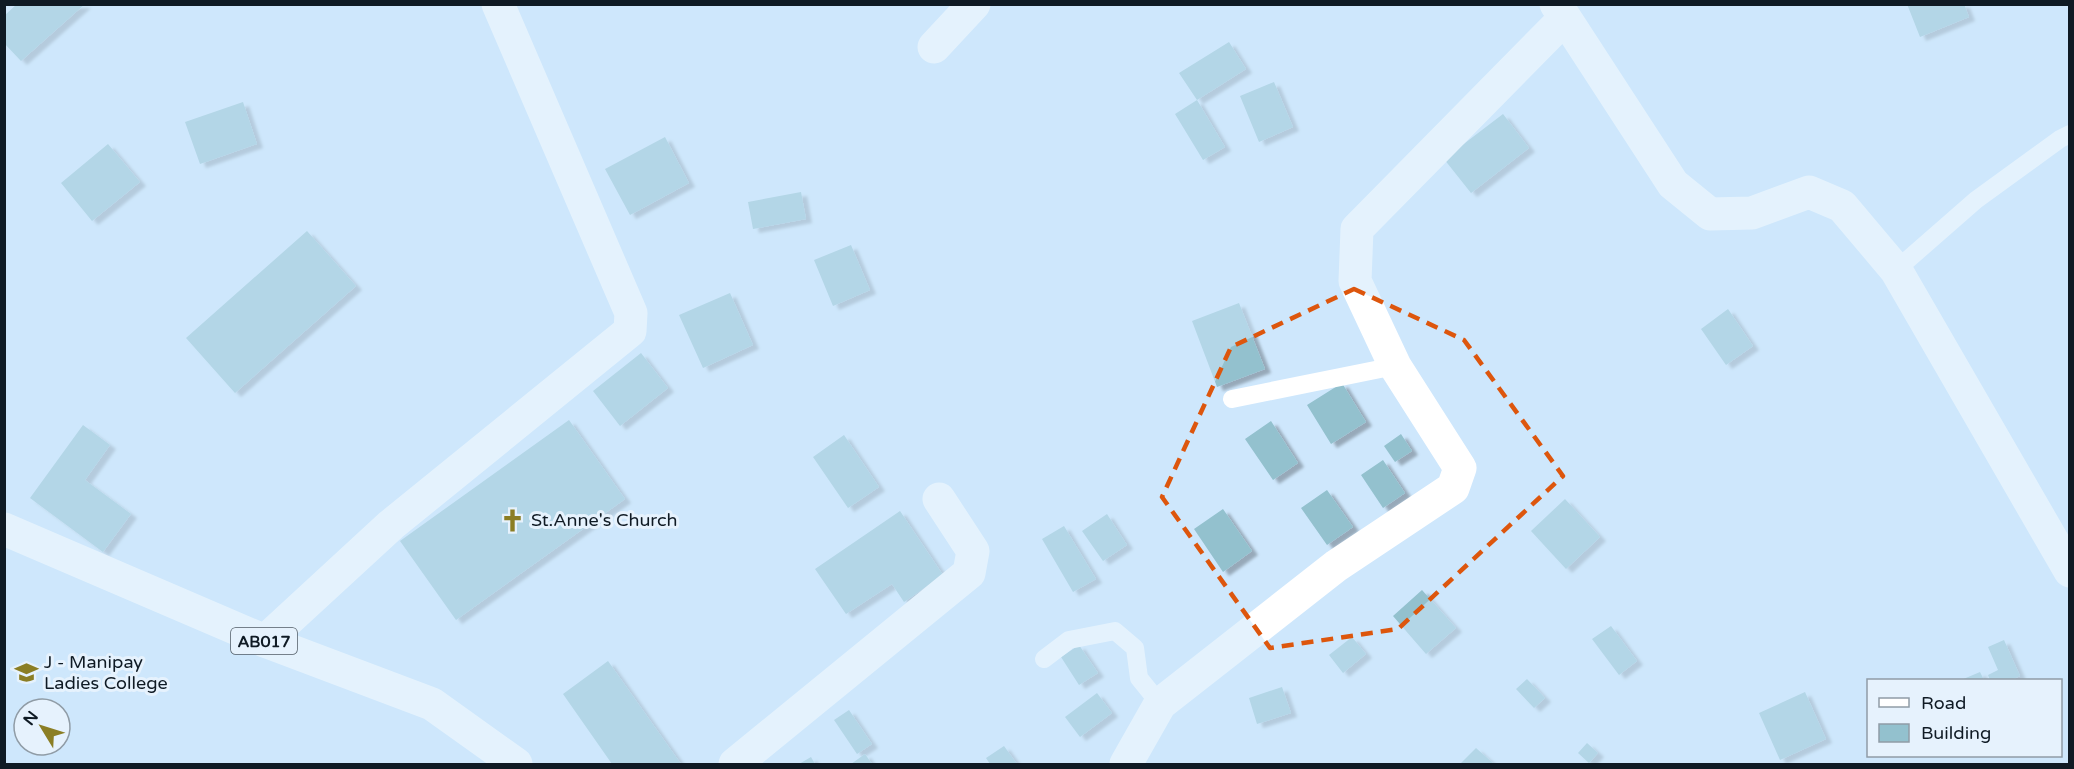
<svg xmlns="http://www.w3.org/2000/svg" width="2074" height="769" font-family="'Varela Round',sans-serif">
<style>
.building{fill:#93c1ce;filter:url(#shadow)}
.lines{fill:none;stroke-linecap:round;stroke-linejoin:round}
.service{stroke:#fff;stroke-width:18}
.minor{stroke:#fff;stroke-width:33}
.primary{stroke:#fff;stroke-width:33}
.marked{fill:none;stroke:#dd560d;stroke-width:4.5;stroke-dasharray:12 8;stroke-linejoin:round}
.labels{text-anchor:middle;stroke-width:6;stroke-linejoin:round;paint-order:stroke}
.shield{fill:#e6f2fd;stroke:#505b65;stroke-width:1.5}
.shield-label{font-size:16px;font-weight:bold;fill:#0f1a24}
.poi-label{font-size:18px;fill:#0f1a24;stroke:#e6f2fd;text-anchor:start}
</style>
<defs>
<filter id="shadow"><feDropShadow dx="6" dy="4" stdDeviation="1.5" flood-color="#0004"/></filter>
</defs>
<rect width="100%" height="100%" fill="#cee7fc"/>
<path class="building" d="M17 4H85L21 61 4 43V16Z
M1907 4H1964L1969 17 1920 37Z
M1229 42 1246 69 1197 100 1179 73Z
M1274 82 1293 127 1259 142 1240 96Z
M1197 100 1225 147 1203 160 1175 114Z
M243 102 257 144 200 164 185 122Z
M1503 114 1529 148 1471 193 1444 159Z
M665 137 689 183 630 215 605 169Z
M108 144 140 182 92 221 61 183Z
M801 192 806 219 753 229 748 202Z
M307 231 356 286 235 393 186 338Z
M851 245 870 290 833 306 814 260Z
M730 293 753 345 703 368 679 315Z
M1239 303 1265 369 1217 387 1192 321Z
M1728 309 1753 346 1726 365 1701 329Z
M641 353 668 388 620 426 593 391Z
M1342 383 1366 422 1331 444 1307 405Z
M569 420 625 499 456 620 400 541Z
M1271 421 1298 463 1273 480 1245 439Z
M83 425 110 445 85 480 131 514 103 552 30 498Z
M1401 434 1412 451 1395 462 1384 446Z
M844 435 879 487 848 508 813 457Z
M1383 460 1405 493 1383 508 1361 475Z
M1327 490 1353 527 1327 545 1301 508Z
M1565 499 1600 537 1566 569 1531 531Z
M1223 509 1252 551 1223 572 1194 529Z
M900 511 943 575 904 602 892 584 846 614 815 569Z
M1107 514 1127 545 1103 561 1082 531Z
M1064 526 1096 579 1073 592 1042 539Z
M1422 590 1456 628 1426 654 1393 616Z
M1611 626 1637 661 1619 675 1592 639Z
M1352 637 1366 654 1343 673 1329 655Z
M2004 640 2020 676 2011 680H1990L1988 675 1998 670 1988 647Z
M1079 645 1098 673 1079 685 1061 657Z
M608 661 681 764H612L563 694Z
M1980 672 1984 680H1961Z
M1527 679 1545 698 1534 708 1516 689Z
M1282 687 1291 713 1257 724 1249 698Z
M1805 692 1826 739 1780 760 1759 713Z
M1097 693 1112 713 1080 737 1065 717Z
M849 710 872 744 857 754 834 720Z
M1587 743 1598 753 1589 763 1578 753Z
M1004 746 1017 764H990L986 758Z
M1476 748 1494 764H1460Z
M865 754 872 764H851Z
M811 757 815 764H799Z"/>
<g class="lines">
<path class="service" d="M1896 270 1976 200 2060 139 2070 134
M1232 399 1395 366
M1044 659 1069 640 1115 631 1135 648 1139 678 1160 704"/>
<path class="minor" d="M1556 4 1673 184 1710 214 1752 213 1809 192 1842 206 1896 270 2070 571
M934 47 974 4
M265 641 391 525 630 331 631 313 498 4
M735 764 969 573 973 551 939 499
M1126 764 1160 704 1336 566 1453 488 1460 468 1395 366 1355 281 1357 229 1564 19"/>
<path class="primary" d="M4 529 265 641 432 704 516 764"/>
</g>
<path d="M0 0H2074V769H0ZM1354 289 1464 340 1563 476 1398 629 1270 648 1162 497 1231 347Z" fill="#cee7fc" fill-opacity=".55" fill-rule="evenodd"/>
<path class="marked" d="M1354 289 1464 340 1563 476 1398 629 1270 648 1162 497 1231 347Z"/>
<defs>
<symbol id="church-bare" viewBox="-9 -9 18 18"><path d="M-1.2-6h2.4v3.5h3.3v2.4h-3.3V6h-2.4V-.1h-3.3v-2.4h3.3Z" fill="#8b7e24" stroke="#e6f2fd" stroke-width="2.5" paint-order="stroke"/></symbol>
<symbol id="school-bare" viewBox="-9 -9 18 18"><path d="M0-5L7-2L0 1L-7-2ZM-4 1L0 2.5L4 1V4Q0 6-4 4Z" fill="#8b7e24" stroke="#e6f2fd" stroke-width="2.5" paint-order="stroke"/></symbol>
</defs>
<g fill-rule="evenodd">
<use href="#church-bare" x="496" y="504" width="33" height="33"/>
<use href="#school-bare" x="10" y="656" width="33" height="33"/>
</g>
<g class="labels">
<rect class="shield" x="231" y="628" width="66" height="26" rx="4.5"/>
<g class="shield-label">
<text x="264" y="647">AB017</text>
</g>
<g class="poi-label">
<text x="531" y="526">St.Anne's Church</text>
<text x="44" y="668">J - Manipay<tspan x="44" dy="21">Ladies College</tspan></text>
</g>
</g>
<rect width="2074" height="769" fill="none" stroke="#0f1a24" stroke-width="12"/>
<rect x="1867" y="679" width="195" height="78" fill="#e6f2fd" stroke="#909ca6" stroke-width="1.5"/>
<rect x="1879" y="698" width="30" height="9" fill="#ffffff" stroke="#909ca6" stroke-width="1.5"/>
<text x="1921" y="709" font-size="18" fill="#0f1a24">Road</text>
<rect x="1879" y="724" width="30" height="18" fill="#93c1ce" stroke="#909ca6" stroke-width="1.5"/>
<text x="1921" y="739" font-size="18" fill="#0f1a24">Building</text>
<g transform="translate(42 727) rotate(308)"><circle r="28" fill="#e6f2fd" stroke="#909ca6" stroke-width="1.5"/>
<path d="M0-4.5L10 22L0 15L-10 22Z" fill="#8b7e24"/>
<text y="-9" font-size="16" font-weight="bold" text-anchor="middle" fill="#0f1a24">N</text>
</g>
</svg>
